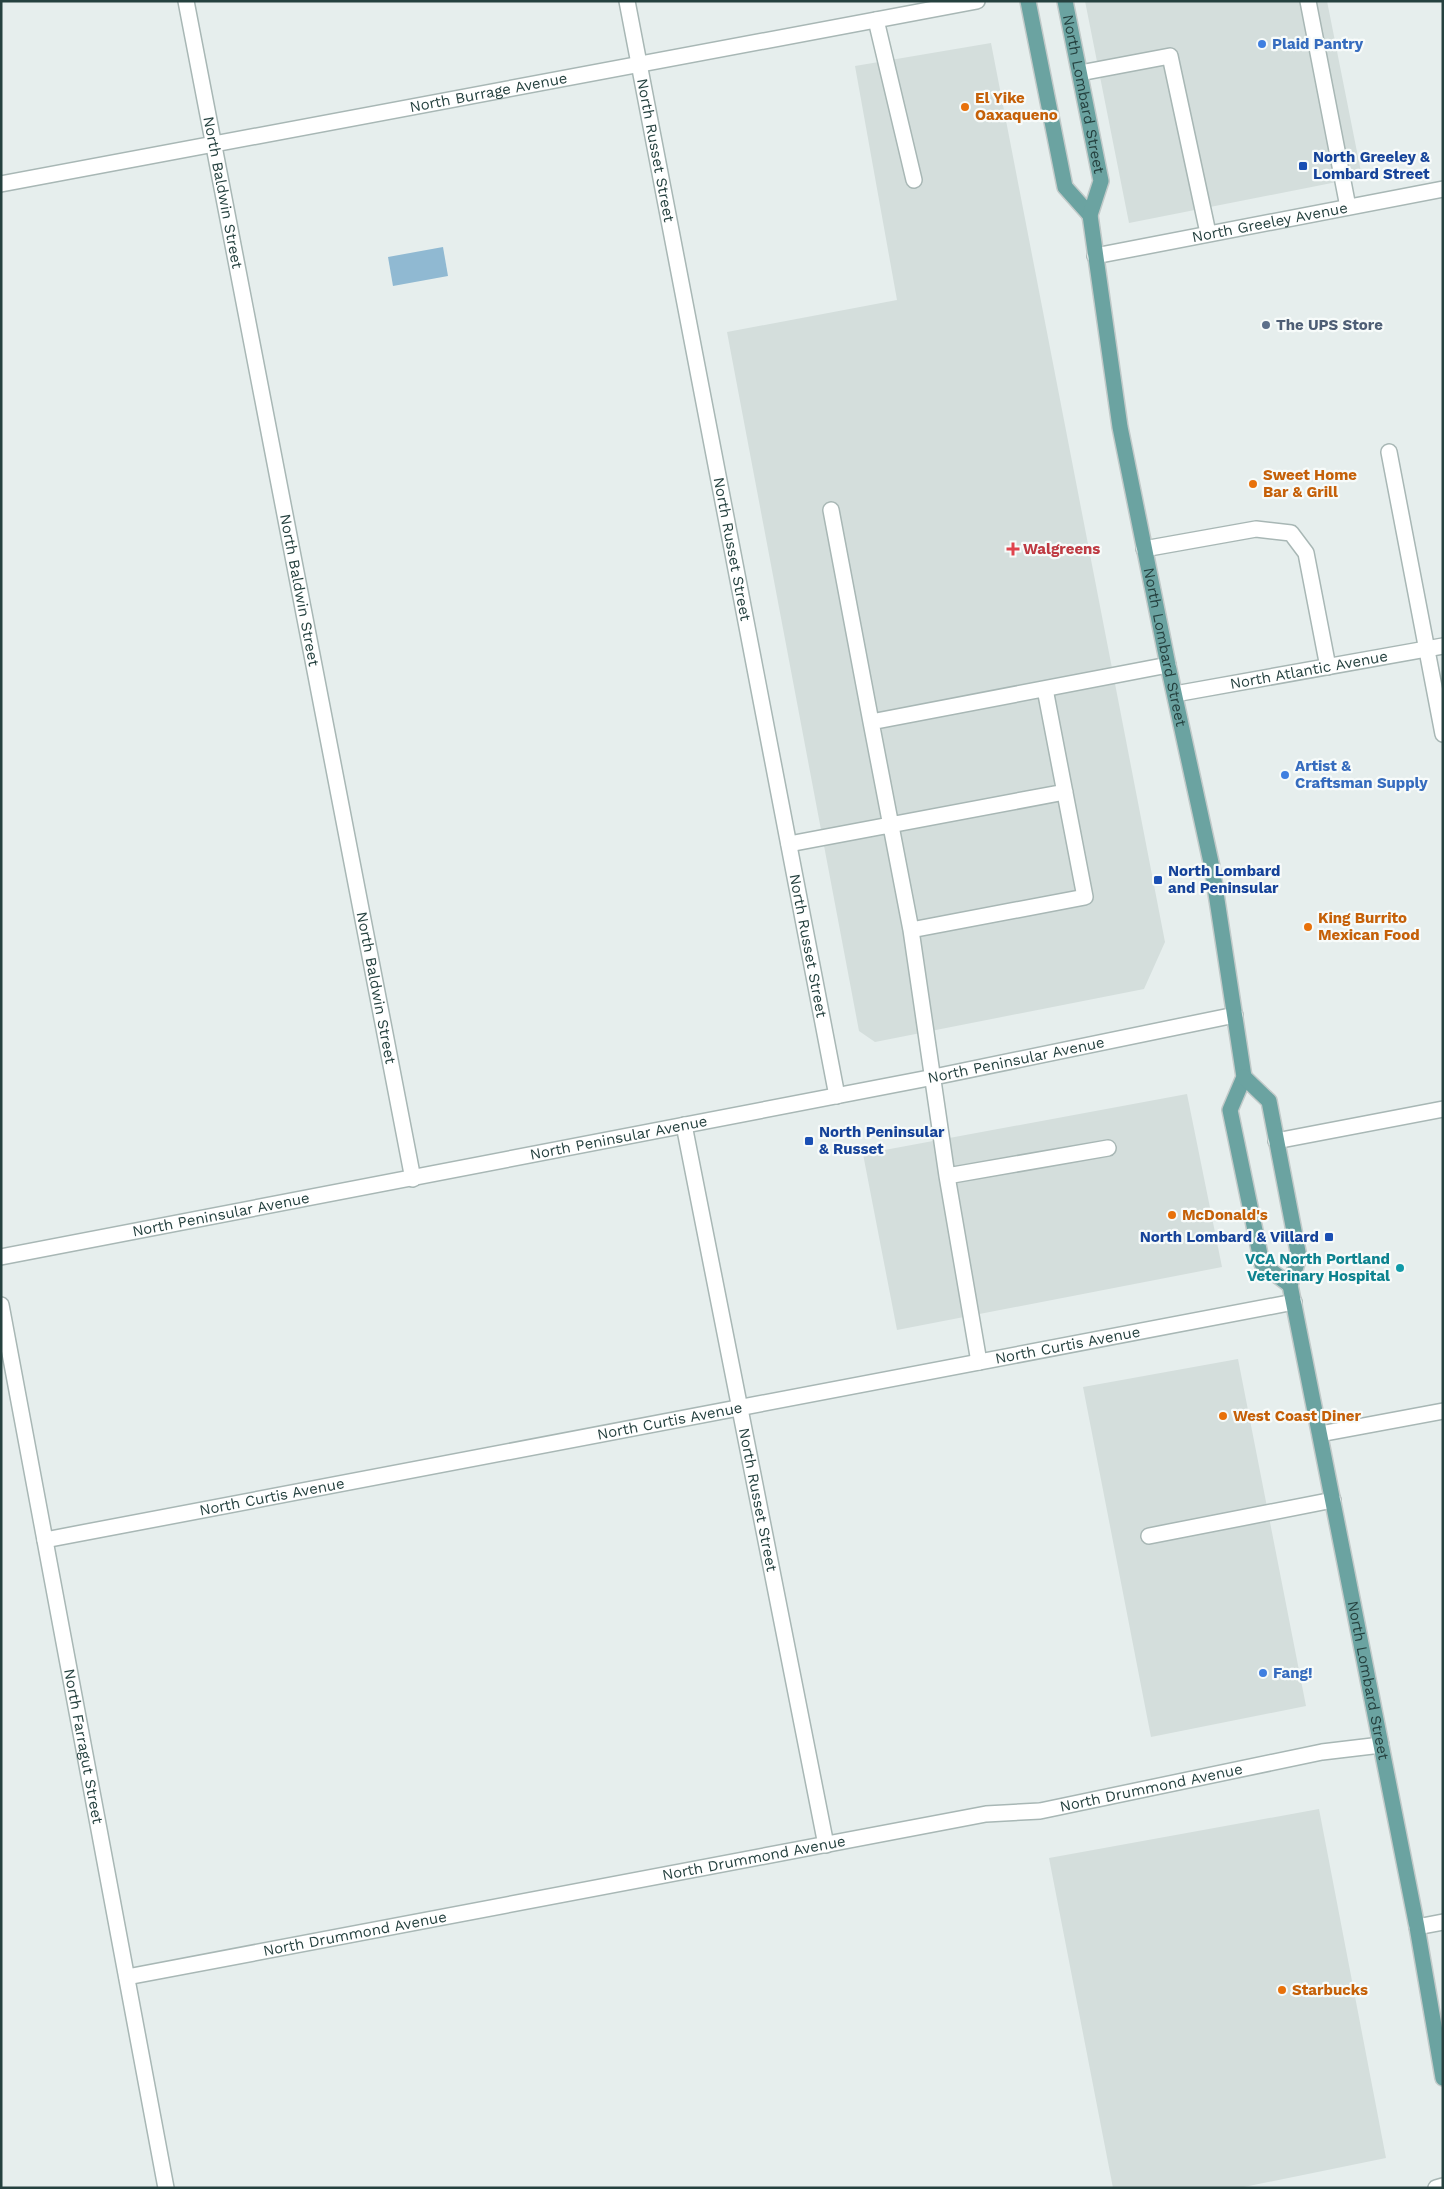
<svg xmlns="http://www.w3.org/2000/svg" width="1444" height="2189" font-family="'Work Sans',sans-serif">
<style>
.built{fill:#d4dedc}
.water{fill:#90b9d2}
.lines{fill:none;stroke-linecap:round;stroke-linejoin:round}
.service-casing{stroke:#a8b7b5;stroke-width:18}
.minor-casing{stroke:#a8b7b5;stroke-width:18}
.tertiary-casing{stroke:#a8b7b5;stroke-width:18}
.primary-casing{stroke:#c2cac9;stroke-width:18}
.service{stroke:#fff;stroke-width:15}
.minor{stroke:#fff;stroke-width:15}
.tertiary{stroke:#fff;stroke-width:15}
.primary{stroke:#6ba3a1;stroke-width:15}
.shop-dot{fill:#3f7fe0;stroke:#f7fbfa;stroke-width:2}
.food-dot{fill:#e8710a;stroke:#f7fbfa;stroke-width:2}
.transit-dot{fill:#1a4fb4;stroke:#f7fbfa;stroke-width:2}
.service-dot{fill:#5c6f8a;stroke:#f7fbfa;stroke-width:2}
.health-dot{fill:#e0444e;stroke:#f7fbfa;stroke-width:2}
.culture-dot{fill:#0f9aa8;stroke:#f7fbfa;stroke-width:2}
.labels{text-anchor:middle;stroke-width:4.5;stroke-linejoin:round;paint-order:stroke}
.shop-label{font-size:15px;font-weight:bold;fill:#366cbe;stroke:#f7fbfa;text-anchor:start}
.street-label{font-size:15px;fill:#25413f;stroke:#f7fbfa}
.food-label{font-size:15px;font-weight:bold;fill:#c56008;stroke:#f7fbfa;text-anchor:start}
.transit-label{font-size:15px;font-weight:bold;fill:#164399;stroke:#f7fbfa;text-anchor:start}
.service-label{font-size:15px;font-weight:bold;fill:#4e5e75;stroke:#f7fbfa;text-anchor:start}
.health-label{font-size:15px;font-weight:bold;fill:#be3a42;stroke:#f7fbfa;text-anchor:start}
.culture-label{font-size:15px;font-weight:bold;fill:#0d838f;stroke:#f7fbfa;text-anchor:end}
</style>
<rect width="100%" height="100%" fill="#e6eeed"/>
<path class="built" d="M1085 1H1327L1362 177 1129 223Z
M991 43 1165 942 1144 989 875 1042 859 1031 727 332 897 300 855 66Z
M1187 1094 1222 1267 897 1330 863 1154Z
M1238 1359 1306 1706 1151 1737 1083 1387Z
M1319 1809 1386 2158 1239 2188H1113L1049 1858Z"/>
<path class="water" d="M443 247 448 276 393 286 388 257Z"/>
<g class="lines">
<defs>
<path id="service" d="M1308 1 1348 207
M876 20 914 180
M1080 73 1170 56 1208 233
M1389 452 1443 734
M831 510 871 722
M1144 549 1256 529 1291 533 1306 553 1328 667
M789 844 1065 792
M911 930 1085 897 1045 689
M947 1176 1108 1148
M979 1362 947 1176 911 930 871 722 1168 665
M1149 1536 1333 1500"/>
<g id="minor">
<path id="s1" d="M186 1 413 1179"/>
<path id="s2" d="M627 1 837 1096"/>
<path id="s3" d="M1 184 977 1"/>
<path id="s4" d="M1175 694 1443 646"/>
<path id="s5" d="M684 1125 826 1845"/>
<path d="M1276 1141 1443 1109"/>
<path id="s6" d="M1 1305 166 2188"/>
<path d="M1320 1434 1443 1411"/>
<path id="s7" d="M45 1540 1294 1302"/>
<path d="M1417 1927 1443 1922"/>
<path id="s8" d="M127 1977 986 1814 1040 1811 1322 1752 1381 1745"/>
<path d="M1436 2188 1443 2186"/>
</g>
<g id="tertiary">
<path id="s9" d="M1095 256 1443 189"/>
<path id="s10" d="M1 1257 934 1077 1235 1015"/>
</g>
<g id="primary">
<path d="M1028 1 1065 187 1090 215"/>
<path id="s11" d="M1065 1 1101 181 1090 215 1120 427 1168 665 1212 867 1244 1077 1230 1110 1262 1264 1290 1285"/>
<path id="s12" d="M1244 1077 1269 1101 1299 1257 1290 1285 1417 1927 1443 2078"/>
</g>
</defs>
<use href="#service" class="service-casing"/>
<use href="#minor" class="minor-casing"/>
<use href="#tertiary" class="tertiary-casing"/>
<use href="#primary" class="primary-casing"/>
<use href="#service" class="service"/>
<use href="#minor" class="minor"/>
<use href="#tertiary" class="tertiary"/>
<use href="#primary" class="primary"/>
</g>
<g class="shop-dot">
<circle cx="1262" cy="44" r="5"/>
<circle cx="1285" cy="775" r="5"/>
<circle cx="1263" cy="1673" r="5"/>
</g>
<g class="food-dot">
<circle cx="965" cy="107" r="5"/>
<circle cx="1253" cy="484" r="5"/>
<circle cx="1308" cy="927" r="5"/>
<circle cx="1172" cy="1215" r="5"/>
<circle cx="1223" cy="1416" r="5"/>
<circle cx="1282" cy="1990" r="5"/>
</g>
<g class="transit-dot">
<rect x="1298" y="161" width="10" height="10" rx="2.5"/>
<rect x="1153" y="875" width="10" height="10" rx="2.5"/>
<rect x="804" y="1136" width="10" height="10" rx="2.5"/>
<rect x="1324" y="1232" width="10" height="10" rx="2.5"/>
</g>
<circle class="service-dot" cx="1266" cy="325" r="5"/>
<path class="health-dot" d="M1010.5 541.5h5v5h5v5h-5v5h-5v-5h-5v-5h5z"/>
<circle class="culture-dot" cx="1400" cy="1268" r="5"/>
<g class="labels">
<g class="shop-label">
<text x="1272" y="49">Plaid Pantry</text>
<text x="1295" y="771">Artist &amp;<tspan x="1295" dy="17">Craftsman Supply</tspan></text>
<text x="1273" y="1678">Fang!</text>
</g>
<g class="street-label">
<text dy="5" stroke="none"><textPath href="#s3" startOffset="496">North Burrage Avenue</textPath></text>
<text dy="5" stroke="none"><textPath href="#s11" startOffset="95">North Lombard Street</textPath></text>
<text dy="5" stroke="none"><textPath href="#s2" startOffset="152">North Russet Street</textPath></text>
<text dy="5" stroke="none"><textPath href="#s1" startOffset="195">North Baldwin Street</textPath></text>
<text dy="5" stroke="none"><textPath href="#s9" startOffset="178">North Greeley Avenue</textPath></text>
<text dy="5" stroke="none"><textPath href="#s2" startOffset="558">North Russet Street</textPath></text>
<text dy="5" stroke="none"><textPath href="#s1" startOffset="600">North Baldwin Street</textPath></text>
<text dy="5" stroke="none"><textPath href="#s11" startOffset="658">North Lombard Street</textPath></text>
<text dy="5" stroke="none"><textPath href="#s4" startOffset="136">North Atlantic Avenue</textPath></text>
<text dy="5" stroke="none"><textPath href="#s2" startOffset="962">North Russet Street</textPath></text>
<text dy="5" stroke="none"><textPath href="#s1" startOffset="1005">North Baldwin Street</textPath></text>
<text dy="5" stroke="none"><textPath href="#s10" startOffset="1034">North Peninsular Avenue</textPath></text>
<text dy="5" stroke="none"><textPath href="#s10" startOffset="629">North Peninsular Avenue</textPath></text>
<text dy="5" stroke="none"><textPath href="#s10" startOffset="224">North Peninsular Avenue</textPath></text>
<text dy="5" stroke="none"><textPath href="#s7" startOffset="1041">North Curtis Avenue</textPath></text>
<text dy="5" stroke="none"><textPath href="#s7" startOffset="636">North Curtis Avenue</textPath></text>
<text dy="5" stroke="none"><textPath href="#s7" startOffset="231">North Curtis Avenue</textPath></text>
<text dy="5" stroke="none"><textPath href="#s5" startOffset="382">North Russet Street</textPath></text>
<text dy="5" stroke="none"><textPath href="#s12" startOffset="626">North Lombard Street</textPath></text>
<text dy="5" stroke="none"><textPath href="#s6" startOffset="449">North Farragut Street</textPath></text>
<text dy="5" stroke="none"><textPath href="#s8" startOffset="1042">North Drummond Avenue</textPath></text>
<text dy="5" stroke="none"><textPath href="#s8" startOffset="638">North Drummond Avenue</textPath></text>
<text dy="5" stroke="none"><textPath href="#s8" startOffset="232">North Drummond Avenue</textPath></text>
</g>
<g class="food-label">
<text x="975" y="103">El Yike<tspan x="975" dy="17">Oaxaqueno</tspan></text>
<text x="1263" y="480">Sweet Home<tspan x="1263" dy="17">Bar &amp; Grill</tspan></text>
<text x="1318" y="923">King Burrito<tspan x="1318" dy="17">Mexican Food</tspan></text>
<text x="1182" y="1220">McDonald's</text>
<text x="1233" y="1421">West Coast Diner</text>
<text x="1292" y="1995">Starbucks</text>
</g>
<g class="transit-label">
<text x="1313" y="162">North Greeley &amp;<tspan x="1313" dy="17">Lombard Street</tspan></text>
<text x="1168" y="876">North Lombard<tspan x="1168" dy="17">and Peninsular</tspan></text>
<text x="819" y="1137">North Peninsular<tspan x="819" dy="17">&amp; Russet</tspan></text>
<text x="1319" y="1242" text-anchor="end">North Lombard &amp; Villard</text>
</g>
<g class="service-label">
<text x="1276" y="330">The UPS Store</text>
</g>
<g class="health-label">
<text x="1023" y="554">Walgreens</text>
</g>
<g class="culture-label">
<text x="1390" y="1264">VCA North Portland<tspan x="1390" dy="17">Veterinary Hospital</tspan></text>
</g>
</g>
<rect width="1444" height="2189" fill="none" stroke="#25413f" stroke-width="5"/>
</svg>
